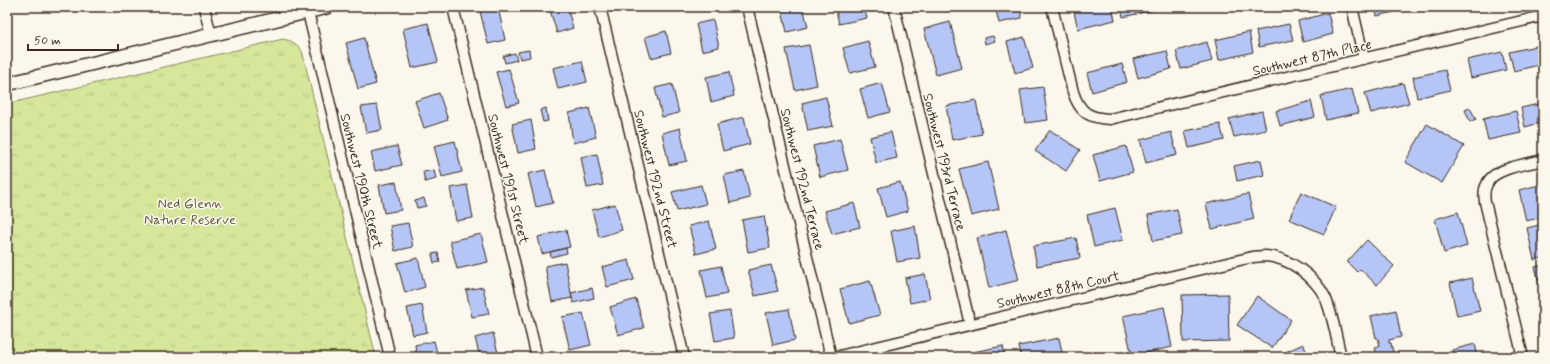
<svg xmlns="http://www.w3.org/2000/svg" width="1550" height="364" font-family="Mynerve,sans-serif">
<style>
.park{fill:url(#park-tufts);stroke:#88885c}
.building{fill:#b5c5f5;stroke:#3b2a1e}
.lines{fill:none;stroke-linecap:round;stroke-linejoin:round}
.minor-casing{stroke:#3b2a1e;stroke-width:13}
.tertiary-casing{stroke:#3b2a1e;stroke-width:16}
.minor{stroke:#fbf7ec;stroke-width:10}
.tertiary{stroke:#fbf7ec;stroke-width:13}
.labels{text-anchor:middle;stroke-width:3;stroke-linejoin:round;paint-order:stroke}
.street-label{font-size:14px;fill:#3b2a1e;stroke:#fbf7ec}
.park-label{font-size:14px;fill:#62593d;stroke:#fbf7ec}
</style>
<defs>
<pattern id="park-tufts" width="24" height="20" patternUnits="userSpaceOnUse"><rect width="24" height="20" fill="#d6e79b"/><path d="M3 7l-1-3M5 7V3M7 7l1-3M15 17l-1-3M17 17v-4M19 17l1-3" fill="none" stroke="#b9c685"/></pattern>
</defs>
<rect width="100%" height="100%" fill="#fbf7ec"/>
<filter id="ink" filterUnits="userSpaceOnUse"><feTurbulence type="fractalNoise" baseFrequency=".025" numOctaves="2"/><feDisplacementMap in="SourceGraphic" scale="8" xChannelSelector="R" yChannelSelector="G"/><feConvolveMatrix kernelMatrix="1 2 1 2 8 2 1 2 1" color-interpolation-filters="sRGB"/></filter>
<g filter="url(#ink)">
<path class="park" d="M283 39C292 41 297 43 302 51L376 357H7V104Z"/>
<path class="building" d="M479 7H498L505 40 488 44Z
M549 7H567L573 28 557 33Z
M632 7H651L633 11Z
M781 7H803L808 27 787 32Z
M835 7H864L867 18 839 24Z
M995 7H1020L1022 18 999 23Z
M1076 7H1112L1115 20 1078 29 1073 8Z
M1121 7H1154V10L1123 17Z
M1375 7H1411V8L1377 16Z
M1328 13 1333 34 1303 42 1298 21Z
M713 20 719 47 702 51 696 24Z
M950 22 962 68 936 75 924 29Z
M428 23 438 62 412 68 403 29Z
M1289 24 1293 40 1259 47 1256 31Z
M666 31 671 53 651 58 645 37Z
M1249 32 1253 52 1219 60 1215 40Z
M993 36 995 41 985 44 984 38Z
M1024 37 1033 68 1015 73 1007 42Z
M364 38 376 84 358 89 346 43Z
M868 41 875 67 850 73 843 48Z
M1207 42 1212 61 1181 69 1176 51Z
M809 45 817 85 795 90 786 49Z
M1541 45 1543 53V64L1514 71 1509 52Z
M529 50 530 57 520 59 518 52Z
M1167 51 1171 69 1138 78 1133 59Z
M1502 52 1506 70 1471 78 1467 60Z
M515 53 517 60 505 63 503 56Z
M582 61 587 82 558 89 553 68Z
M1122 64 1127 82 1092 92 1087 73Z
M509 69 519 103 506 106 496 72Z
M1445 70 1450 90 1417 98 1413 77Z
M729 72 734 96 711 102 706 77Z
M882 83 890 112 868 118 860 89Z
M1403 83 1409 103 1371 113 1365 93Z
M672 84 679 113 662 117 655 88Z
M1043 87 1048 120 1025 123 1020 90Z
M1352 89 1358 113 1326 120 1321 96Z
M439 93 448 120 424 128 415 101Z
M826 97 833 126 808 131 802 103Z
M976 100 982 134 952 140 946 106Z
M1311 101 1315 117 1280 126 1276 111Z
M1543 103V122L1525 127 1521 108Z
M377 105 382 130 366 133 361 107Z
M546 108 548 121 543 122 540 110Z
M589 108 596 137 573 143 569 113Z
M1470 108 1476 119 1470 122 1465 110Z
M1262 111 1266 130 1234 137 1229 119Z
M1516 111 1521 133 1488 140 1483 119Z
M744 117 750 144 723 151 717 124Z
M531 120 536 149 518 153 512 124Z
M1220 124 1224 140 1189 148 1185 131Z
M1427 124 1464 146 1442 183 1405 162Z
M680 128 687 161 669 165 662 133Z
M1050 130 1080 150 1066 171 1035 151Z
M891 132 897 158 876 163 870 137Z
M1171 132 1177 155 1146 163 1140 140Z
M840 139 848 170 820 177 813 146Z
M455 141 462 172 442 177 434 146Z
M397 146 402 165 375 171 371 152Z
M1126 146 1133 172 1100 181 1093 155Z
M597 154 603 185 587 188 581 157Z
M1261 160 1264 175 1237 181 1234 166Z
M988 162 999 209 971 216 959 169Z
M434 170 436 179 425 182 423 172Z
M545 170 553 203 536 207 528 174Z
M744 171 750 198 730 203 724 175Z
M396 182 401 210 384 213 379 185Z
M900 182 908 211 886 217 878 188Z
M1543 184V217L1526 221 1519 190Z
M467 185 473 218 456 221 450 188Z
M701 185 706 204 677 211 672 192Z
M1301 192 1336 207 1324 234 1289 219Z
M1248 194 1254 219 1212 229 1206 204Z
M424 198 426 206 417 208 415 201Z
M854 203 860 227 832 234 825 211Z
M615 204 622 230 599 237 592 210Z
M1115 208 1123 240 1094 247 1087 215Z
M1177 209 1182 235 1153 241 1148 215Z
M1458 212 1467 246 1444 253 1435 219Z
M764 216 770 248 748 252 742 220Z
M709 221 716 249 696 254 689 226Z
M408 223 413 247 395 251 390 226Z
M1543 224V258L1534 260 1527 228Z
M915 226 920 258 897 262 891 231Z
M566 230 570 247 542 254 538 237Z
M1006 230 1019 280 989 288 977 238Z
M481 234 488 262 457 269 450 241Z
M1076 238 1080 258 1037 266 1033 246Z
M1367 240 1394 266 1377 285 1360 269 1357 272 1347 262Z
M566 248 567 253 551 257 550 252Z
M438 253 440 262 434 263 432 254Z
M418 258 425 287 405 293 397 263Z
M629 260 634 280 607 287 602 267Z
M565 262 572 298 552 302 545 266Z
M771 265 778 291 755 296 748 270Z
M1543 265V297L1535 267Z
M721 266 727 294 707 298 701 270Z
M925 274 930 299 910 303 905 278Z
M1472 278 1480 311 1457 316 1450 283Z
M870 281 880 315 849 323 840 289Z
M483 287 489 314 472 317 466 290Z
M592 288 594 298 573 303 571 293Z
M1228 294 1229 341 1183 342 1182 295Z
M1257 296 1291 320 1272 348 1237 325Z
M636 299 644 328 618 335 610 307Z
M422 305 427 332 413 335 407 308Z
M1164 307 1172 347 1132 356 1123 316Z
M789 309 795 340 773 345 766 313Z
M1396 310 1401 337 1389 340V343H1391L1394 357H1377L1375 347 1380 346 1378 338H1376L1371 316Z
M730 311 734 338 715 341 710 314Z
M583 313 591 345 570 350 562 317Z
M493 333 499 357H480L475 338Z
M1059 338 1063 357H1021L1019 346Z
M434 341 438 357H417L415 345Z
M1303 344 1309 357H1275Z
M1475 344 1478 357H1454L1452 350Z
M1003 346 1005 357H964L963 354Z
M653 350 654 357H626Z"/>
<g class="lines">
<defs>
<path id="minor" d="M204 7 211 35
M453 7 537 357
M600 7 684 357
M747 7 831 357
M894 7 970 324
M1052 7 1073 92C1080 113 1089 118 1110 119L1543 16
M1352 7 1364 59
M308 12 390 357
M1522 353 1485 202C1484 196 1484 189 1487 184 1493 168 1528 164 1543 160
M835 357 1244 259C1251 257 1259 256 1266 256 1290 258 1314 276 1325 297 1333 315 1336 337 1341 357"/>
<path id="tertiary" d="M7 84 327 7"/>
</defs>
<use href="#minor" class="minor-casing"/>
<use href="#tertiary" class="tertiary-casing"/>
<use href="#minor" class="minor"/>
<use href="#tertiary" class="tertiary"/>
</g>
</g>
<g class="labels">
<g class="street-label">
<text transform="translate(1312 57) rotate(-13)" y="5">Southwest 87th Place</text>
<text transform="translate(945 162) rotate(76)" y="5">Southwest 193rd Terrace</text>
<text transform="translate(509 179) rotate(76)" y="5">Southwest 191st Street</text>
<text transform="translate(656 179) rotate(76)" y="5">Southwest 192nd Street</text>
<text transform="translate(803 179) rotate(76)" y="5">Southwest 192nd Terrace</text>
<text transform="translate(362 181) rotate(76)" y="5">Southwest 190th Street</text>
<text transform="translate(1058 289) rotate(-13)" y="5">Southwest 88th Court</text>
</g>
<g class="park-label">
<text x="190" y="208">Ned Glenn<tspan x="190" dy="16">Nature Reserve</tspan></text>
</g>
</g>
<rect width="1550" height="364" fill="none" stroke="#fbf7ec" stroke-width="24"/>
<rect x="12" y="12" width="1526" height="340" fill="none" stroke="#3b2a1e" stroke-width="1.5" filter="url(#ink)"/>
<path d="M28 44v6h90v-6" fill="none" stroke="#3b2a1e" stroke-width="2"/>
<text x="34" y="44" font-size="12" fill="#3b2a1e" stroke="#fbf7ec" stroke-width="3" paint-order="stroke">50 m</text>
</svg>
